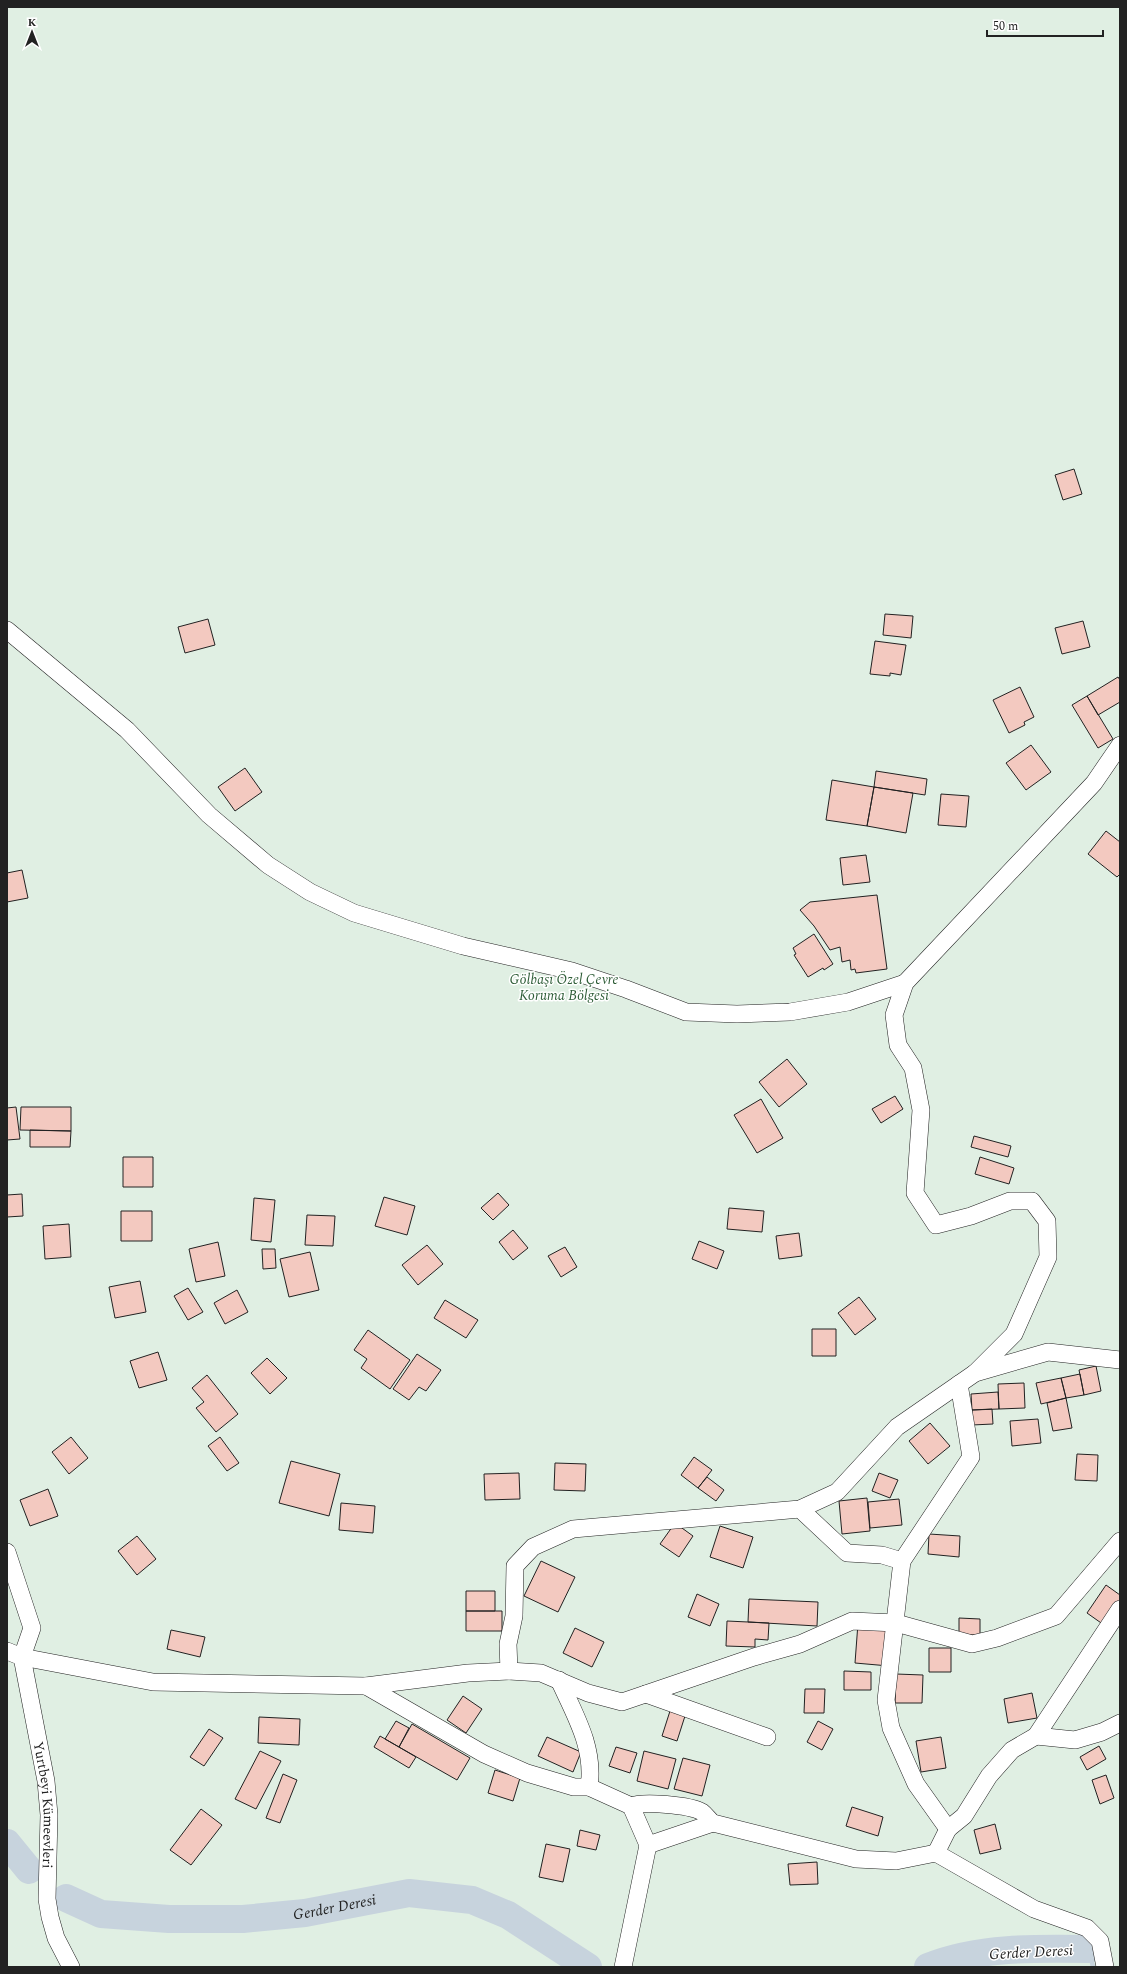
<svg xmlns="http://www.w3.org/2000/svg" width="1127" height="1974" font-family="Spectral,serif">
<style>
.green{fill:#e0efe3;stroke:#6f6f6f}
.lines{fill:none;stroke-linecap:round;stroke-linejoin:round}
.stream{stroke:#c7d3dd;stroke-width:4.5}
.river{stroke:#c7d3dd;stroke-width:28}
.building{fill:#f3c9c0;stroke:#222}
.minor-casing{stroke:#222;stroke-width:18}
.minor{stroke:#fff;stroke-width:17}
.labels{text-anchor:middle;stroke-width:3;stroke-linejoin:round;paint-order:stroke}
.park-label{font-size:14px;font-style:italic;fill:#2f5e38;stroke:#fff}
.street-label{font-size:14px;fill:#222;stroke:#fff}
.water-label{font-size:15px;font-style:italic;fill:#222;stroke:#fff}
</style>
<rect width="100%" height="100%" fill="#fff"/>
<path class="green" d="M7 7H1120V1967H7Z"/>
<g class="lines">
<path class="stream" d="M1089 1949 1093 1967"/>
<g class="river">
<path d="M7 1843 29 1870"/>
<path id="s1" d="M66 1898 101 1914 169 1919H243L305 1913 409 1893 472 1900 508 1915 588 1967"/>
<path d="M928 1967C977 1947 1037 1948 1089 1949"/>
</g>
</g>
<path class="building" d="M1074 469 1082 494 1063 500 1055 475Z
M885 614 913 616 911 638 883 635Z
M208 619 215 645 185 653 178 627Z
M1083 621 1090 647 1062 654 1055 628Z
M875 641 906 645 901 675 890 673V676L870 674Z
M1118 677 1120 680V702L1098 715 1087 696Z
M1020 687 1034 717 1024 722 1025 725 1009 733 993 700Z
M1087 696 1113 739 1098 748 1072 705Z
M1031 745 1051 772 1026 790 1006 763Z
M245 768 262 792 235 811 218 787Z
M876 771 927 779 925 795 874 787Z
M832 780 874 787 867 826 826 820Z
M874 787 913 793 906 833 867 826Z
M941 794 969 796 966 827 938 825Z
M1106 831 1120 842V874L1117 877 1088 854Z
M866 855 870 882 843 885 840 858Z
M22 870 28 898 7 902V873Z
M877 895 887 969 856 973 855 969 851 970 850 960 842 962 840 947 830 950 814 926 800 910 810 902Z
M814 934 833 964 824 970 823 968 808 977 794 955 796 954 793 948Z
M787 1059 807 1084 779 1107 759 1082Z
M895 1096 903 1109 881 1123 872 1109Z
M761 1099 783 1138 757 1153 734 1115Z
M16 1107 20 1139 7 1140V1108Z
M21 1107H71V1131L20 1130Z
M30 1130 71 1131 70 1147H30Z
M974 1136 1011 1146 1008 1157 971 1147Z
M123 1157H153V1187H123Z
M980 1157 1014 1168 1009 1184 975 1174Z
M498 1193 509 1205 493 1220 481 1208Z
M22 1194 23 1216 7 1217V1195Z
M384 1197 415 1206 407 1235 375 1226Z
M254 1198 275 1200 271 1242 251 1240Z
M729 1208 764 1211 762 1232 727 1229Z
M121 1211H152V1241H121Z
M307 1215 335 1216 333 1246 305 1245Z
M69 1224 71 1257 45 1259 43 1226Z
M513 1230 528 1248 513 1260 499 1242Z
M799 1233 802 1256 779 1259 776 1236Z
M699 1241 724 1251 717 1269 692 1259Z
M218 1242 225 1276 196 1282 189 1249Z
M427 1245 443 1264 418 1285 402 1265Z
M565 1247 577 1267 561 1277 548 1256Z
M262 1249H275L276 1268 263 1269Z
M310 1252 319 1290 289 1297 280 1259Z
M140 1281 146 1312 115 1318 109 1287Z
M188 1288 203 1312 188 1320 174 1296Z
M237 1290 248 1312 225 1324 214 1303Z
M859 1297 876 1319 855 1335 838 1313Z
M445 1300 478 1320 466 1338 434 1318Z
M812 1329H836V1356H812Z
M368 1330 410 1360 390 1389 361 1368 367 1359 354 1350Z
M158 1352 167 1380 139 1388 130 1361Z
M417 1354 441 1370 426 1391 419 1387 409 1400 393 1389Z
M267 1358 287 1378 270 1394 251 1373Z
M1096 1366 1101 1391 1084 1395 1079 1370Z
M1080 1374 1084 1395 1066 1398 1061 1378Z
M207 1375 238 1414 216 1432 196 1408 204 1402 192 1388Z
M1061 1378 1066 1398 1041 1404 1036 1383Z
M1024 1383 1025 1408 999 1409 998 1384Z
M998 1392 999 1409 972 1410 971 1394Z
M1066 1398 1072 1428 1053 1431 1047 1403Z
M992 1409 993 1424 972 1425V1410Z
M1038 1419 1041 1443 1012 1446 1010 1421Z
M930 1423 950 1446 928 1464 909 1441Z
M71 1437 88 1458 69 1474 52 1452Z
M220 1437 239 1463 227 1471 208 1446Z
M1077 1454 1098 1455 1097 1481 1075 1480Z
M694 1457 712 1470 698 1488 681 1475Z
M291 1461 340 1474 329 1516 279 1503Z
M555 1463 586 1464 585 1491 554 1490Z
M519 1473 520 1499 485 1500 484 1474Z
M879 1473 898 1480 890 1498 872 1491Z
M707 1477 724 1490 716 1501 698 1488Z
M48 1489 58 1516 30 1526 20 1500Z
M867 1498 870 1531 842 1534 839 1501Z
M899 1499 902 1525 870 1528 868 1502Z
M341 1503 375 1506 373 1533 339 1530Z
M675 1523 693 1536 679 1557 660 1544Z
M720 1526 753 1537 743 1568 710 1557Z
M929 1534 960 1536 959 1557 928 1554Z
M137 1536 156 1559 137 1575 118 1551Z
M541 1561 575 1577 558 1612 524 1596Z
M1106 1585 1120 1595V1602L1104 1625 1087 1613Z
M466 1591H495V1611H466Z
M697 1594 719 1604 710 1626 688 1617Z
M749 1599 818 1602 817 1626 748 1622Z
M466 1611H502V1631H466Z
M959 1618 980 1619V1635H959Z
M727 1621 769 1623 768 1640 755 1639V1647L726 1646Z
M858 1623 892 1626 889 1666 855 1663Z
M575 1628 604 1642 592 1667 563 1653Z
M171 1630 205 1637 200 1657 167 1649Z
M929 1648H951V1672H929Z
M844 1671 871 1672V1690H844Z
M896 1674 923 1675 922 1703H895Z
M805 1689H825L824 1713H804Z
M1032 1693 1037 1718 1008 1723 1004 1699Z
M463 1696 482 1709 466 1733 447 1720Z
M670 1711 685 1716 677 1741 662 1736Z
M259 1717 300 1719 299 1745 258 1743Z
M396 1721 409 1728 399 1747 385 1739Z
M818 1721 833 1729 822 1750 807 1742Z
M412 1724 470 1758 457 1780 399 1747Z
M209 1729 223 1738 204 1766 190 1757Z
M380 1736 416 1757 409 1768 374 1747Z
M547 1737 581 1752 573 1772 538 1756Z
M941 1737 946 1768 921 1772 916 1741Z
M1099 1746 1106 1759 1087 1770 1080 1757Z
M616 1747 637 1753 630 1773 609 1766Z
M260 1751 281 1761 256 1809 235 1799Z
M644 1751 676 1759 668 1789 637 1781Z
M683 1758 710 1765 702 1796 674 1789Z
M495 1770 520 1778 513 1801 488 1793Z
M283 1774 297 1780 280 1823 266 1818Z
M1106 1775 1114 1798 1100 1804 1092 1780Z
M852 1807 883 1817 878 1836 846 1826Z
M201 1809 222 1825 191 1865 170 1850Z
M995 1824 1001 1849 980 1854 974 1830Z
M580 1830 600 1835 596 1850 577 1846Z
M546 1844 570 1849 563 1882 539 1877Z
M817 1862 818 1884 790 1885 788 1864Z"/>
<g class="lines">
<defs>
<g id="minor">
<path d="M7 630 127 730 209 815 268 865 310 892 354 913 463 946 572 971 626 989 686 1012 737 1014 790 1012 848 1002 905 983"/>
<path d="M975 1373 1014 1334 1048 1257 1047 1221 1032 1201H1010L971 1216 936 1225 915 1193 921 1110 913 1068 898 1045 894 1015 905 983 1094 783 1120 745"/>
<path d="M800 1509 847 1553 882 1555 902 1561"/>
<path d="M7 1552 32 1628 22 1657"/>
<path d="M7 1651 22 1657 153 1682 366 1686 468 1673 509 1671 541 1673 588 1693 622 1702 754 1657 800 1644 852 1621 896 1623 972 1644 997 1638 1056 1616 1120 1541"/>
<path id="s2" d="M22 1657 46 1781 49 1815 47 1899 50 1917 56 1938 71 1967"/>
<path d="M509 1671 508 1644 514 1616 515 1566 533 1547 573 1529 800 1509 837 1492 897 1427 975 1373 1048 1352 1120 1360"/>
<path d="M559 1680C575 1715 595 1748 589 1787"/>
<path d="M366 1686 484 1754 527 1773 574 1787H589L631 1806 648 1845 623 1967"/>
<path d="M646 1694 767 1737"/>
<path d="M1036 1736 1075 1740 1102 1732 1120 1723"/>
<path d="M631 1806C643 1801 690 1805 702 1812 706 1815 709 1820 713 1823L856 1859 896 1861 936 1853 1034 1909 1087 1928 1100 1941 1105 1967"/>
<path d="M948 1829 916 1784 891 1728 886 1700 902 1561 971 1457 959 1384"/>
<path d="M648 1845 713 1823"/>
<path d="M936 1853 948 1829 964 1816 989 1776 1012 1750 1036 1736 1120 1609"/>
</g>
</defs>
<use href="#minor" class="minor-casing"/>
<use href="#minor" class="minor"/>
</g>
<g class="labels">
<g class="park-label">
<text x="564" y="984">Gölbaşı Özel Çevre<tspan x="564" dy="16">Koruma Bölgesi</tspan></text>
</g>
<g class="street-label">
<text dy="5" stroke="none"><textPath href="#s2" startOffset="150">Yurtbeyi Kümeevleri</textPath></text>
</g>
<g class="water-label">
<text dy="5" stroke="none"><textPath href="#s1" startOffset="273">Gerder Deresi</textPath></text>
<text transform="translate(1031 1952) rotate(-3)" y="5">Gerder Deresi</text>
</g>
</g>
<rect width="1127" height="1974" fill="none" stroke="#222222" stroke-width="16"/>
<g transform="translate(32 32)" stroke="#ffffff" stroke-width="3" paint-order="stroke">
<path d="M0-3L7 15L0 10L-7 15Z" fill="#222222"/>
<text y="-6" font-size="11" font-weight="bold" text-anchor="middle" fill="#222222">K</text>
</g>
<path d="M987 30v6h116v-6" fill="none" stroke="#222222" stroke-width="2"/>
<text x="993" y="30" font-size="12" fill="#222222" stroke="#ffffff" stroke-width="3" paint-order="stroke">50 m</text>
</svg>
